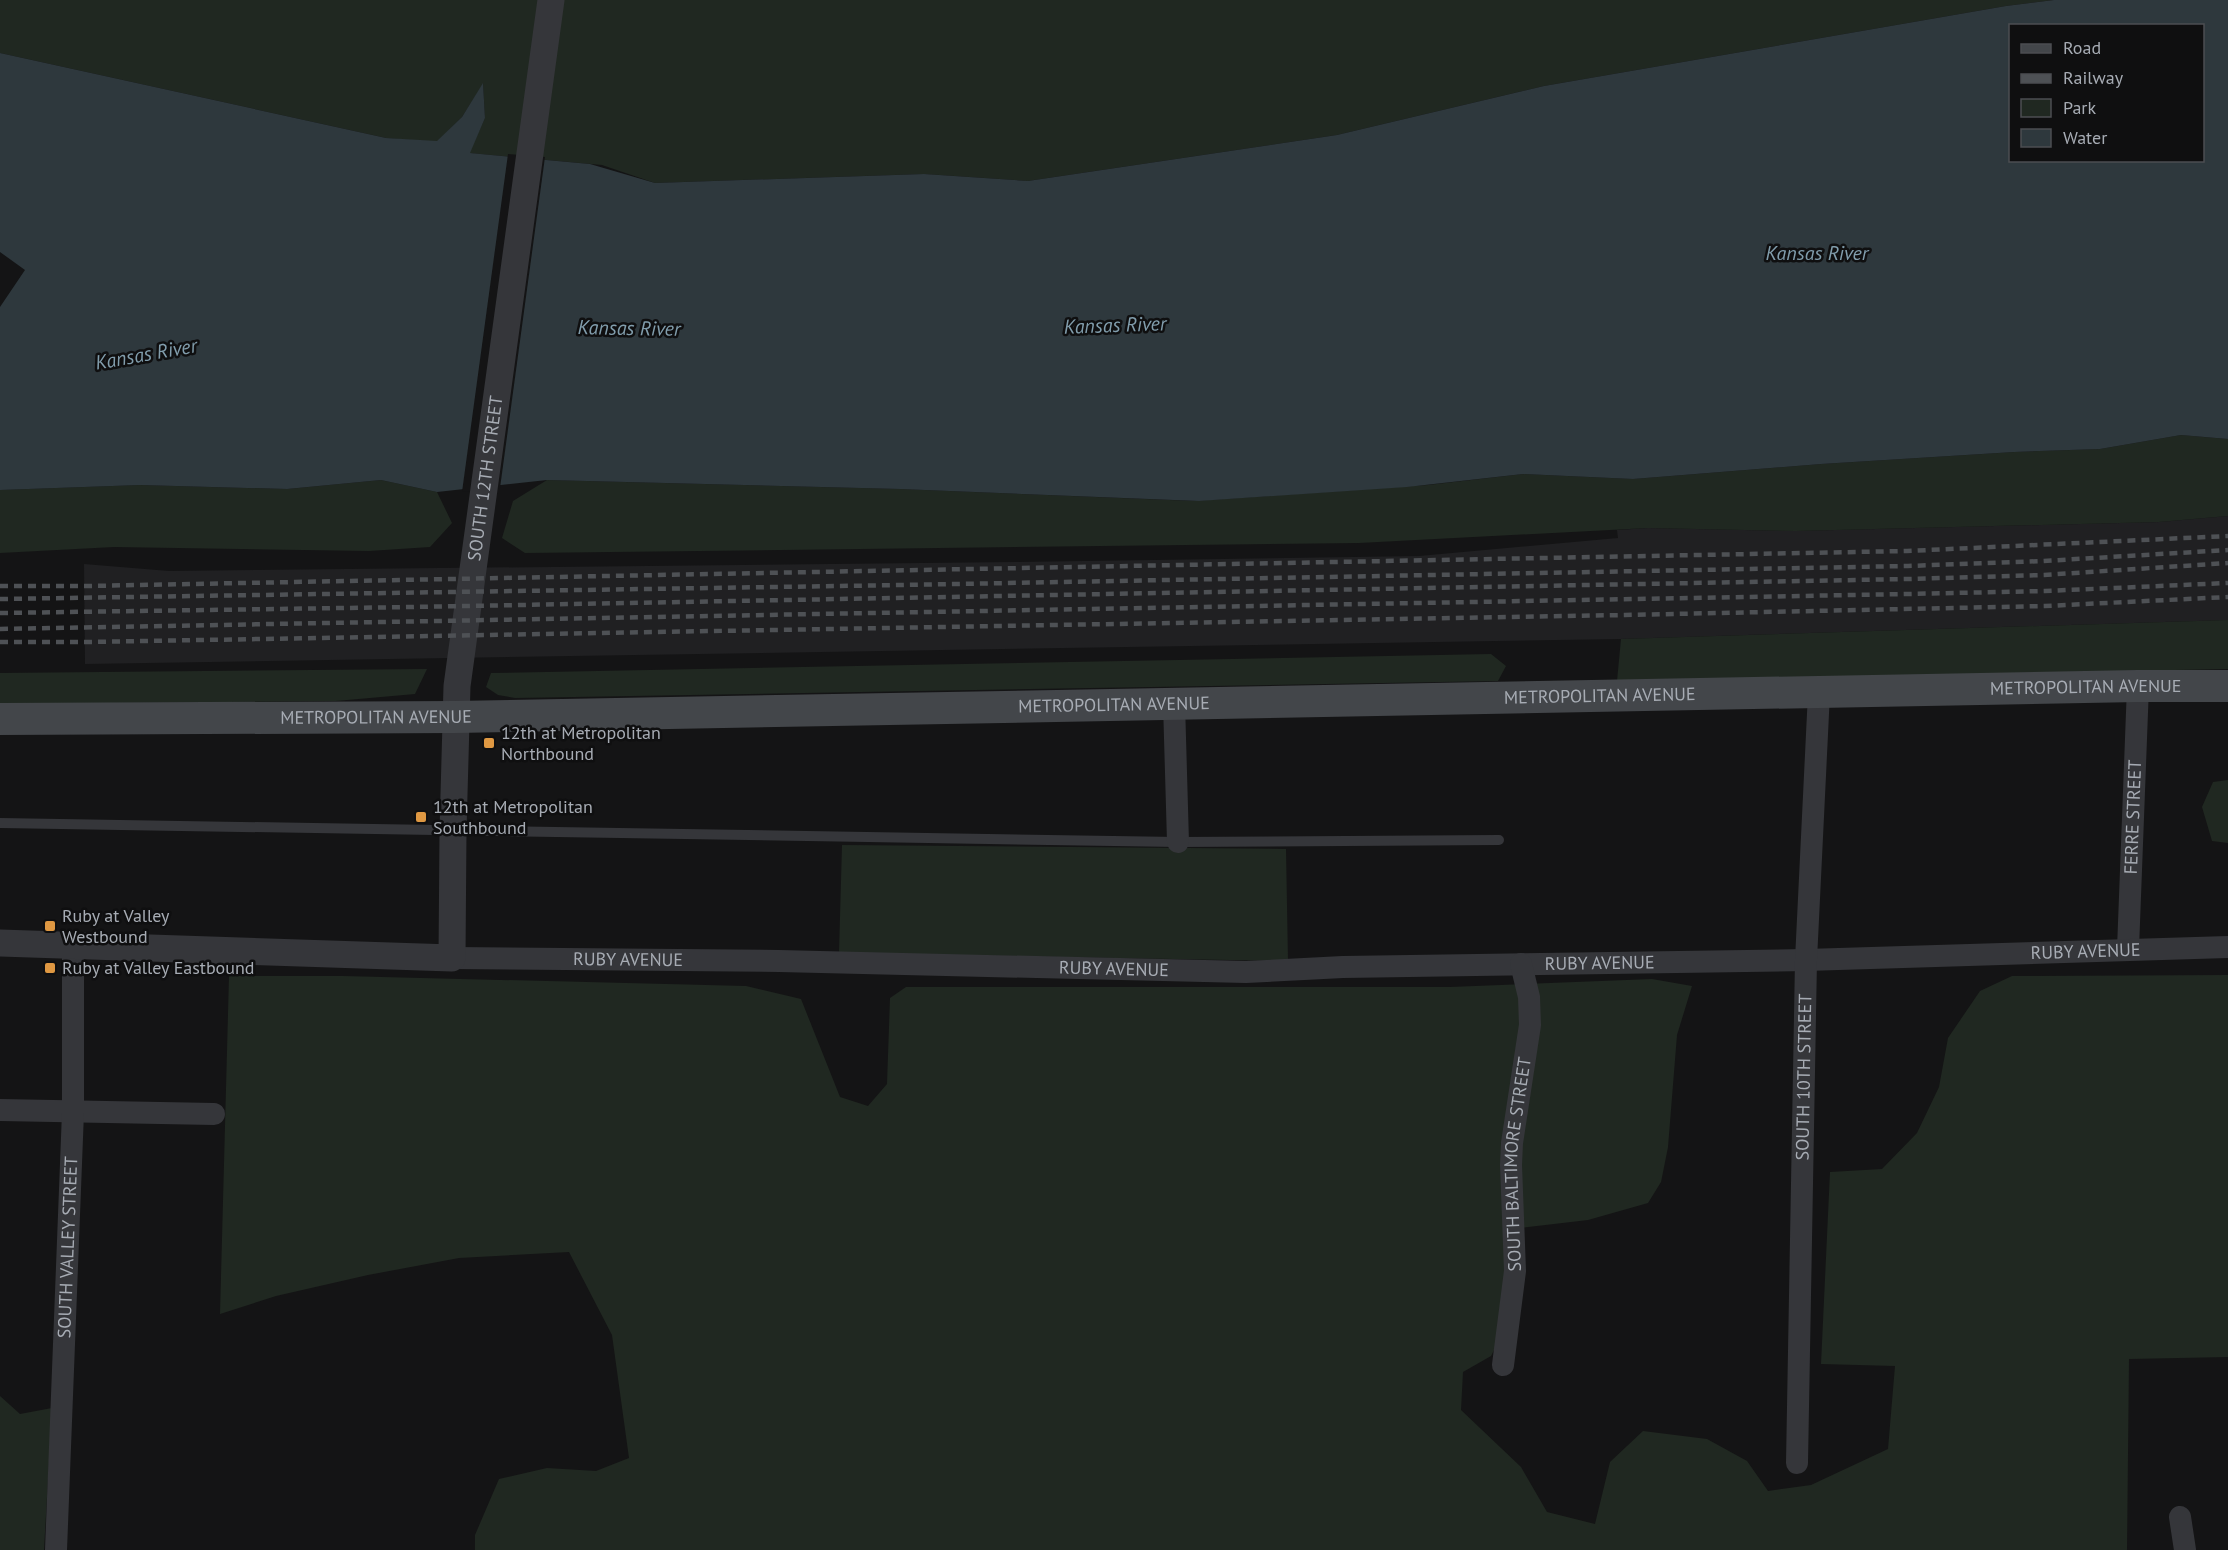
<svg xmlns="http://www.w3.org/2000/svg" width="2228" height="1550" font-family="'PT Sans',sans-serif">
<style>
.built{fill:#202022}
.green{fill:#202821}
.water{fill:#2e383d;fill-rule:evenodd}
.pier{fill:#141415}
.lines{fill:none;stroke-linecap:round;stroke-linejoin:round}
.service{stroke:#35363a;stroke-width:10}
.minor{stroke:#35363a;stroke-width:22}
.tertiary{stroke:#35363a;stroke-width:27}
.secondary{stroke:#43464a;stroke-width:32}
.rail{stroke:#4e5155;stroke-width:4.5;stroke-dasharray:8 6;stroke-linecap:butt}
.poi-dot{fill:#df9842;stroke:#0f0f10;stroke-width:2}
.labels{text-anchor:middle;stroke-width:5;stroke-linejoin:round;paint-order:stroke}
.street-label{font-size:18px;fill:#a7acb4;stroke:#0f0f10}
.poi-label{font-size:18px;fill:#a7acb4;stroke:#0f0f10;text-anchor:start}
.water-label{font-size:20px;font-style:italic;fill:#819dac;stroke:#0f0f10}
</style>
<rect width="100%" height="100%" fill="#141415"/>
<path class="built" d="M2228 516V620L1621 639 85 664 84 564 169 571 1014 562 1419 556 1618 538 1617 530 1648 528 1796 531 2159 522Z"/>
<path class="green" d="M0 0H2054L2006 6 1544 86 1337 135 1028 181 924 174 655 183 602 165 469 153 485 118 483 84 462 117 437 142 386 138 0 53Z
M2181 435 2228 439V516L2159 522 1796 531 1648 528 1359 543 525 553 502 538 513 501 547 480 900 489 1194 501 1428 485 1523 474 1633 479 1821 464 2014 452 2100 449Z
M381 480 437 492 452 523 430 547 369 551 114 547 0 553V490L140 485 287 489Z
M2228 620V669L1617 681 1621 639Z
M1491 654 1506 666 1498 681 515 698 498 695 486 687 491 673Z
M427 669 415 694 336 701 0 704V673Z
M2228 780V843L2212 841 2202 807 2213 782Z
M842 845 1286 849 1288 961 839 953Z
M2228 975V1357L2129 1359 2127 1550H475V1535L499 1479 547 1468 596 1471 629 1458 612 1335 569 1252 459 1258 368 1275 276 1296 220 1314 229 976H343L746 986 801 999 840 1097 868 1106 887 1084 890 998 906 987H1450L1652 979 1692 986 1677 1035 1668 1147 1661 1182 1648 1203 1588 1220 1503 1230 1507 1263 1497 1344 1491 1356 1463 1372 1461 1410 1521 1467 1547 1512 1595 1524 1610 1462 1643 1431 1707 1439 1747 1461 1768 1491 1811 1485 1888 1449 1895 1366 1821 1364 1830 1172 1882 1169 1917 1133 1939 1087 1948 1038 1980 991 2012 976Z
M0 1396 20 1414 52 1408 44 1550H0Z"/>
<path class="water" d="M2054 0H2228V439L2181 435 2100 449 2014 452 1821 464 1633 479 1523 474 1407 487 1199 501 900 489 547 480 437 492 381 480 287 489 140 485 0 490V307L25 270 0 252V53L386 138 437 141 462 117 483 83 485 118 470 153 590 164 655 183 924 174 1028 181 1337 135 1544 86 2006 6ZM2010 26H2202V160H2010Z"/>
<path class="pier" d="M508 154 545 157 500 488 462 492Z"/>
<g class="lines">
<path class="service" d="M0 823 1178 842 1499 840"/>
<g class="minor">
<path d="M1174 703 1178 842"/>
<path id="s1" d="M2128 949 2138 686"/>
<path id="s2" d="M452 958 779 961 1246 972 1343 967 1806 960 2228 947"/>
<path d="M0 1110 214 1114"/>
<path id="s3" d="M1503 1365 1515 1271 1511 1165 1512 1143 1530 1025 1529 997 1521 964"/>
<path id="s4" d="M1797 1463 1806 960 1819 693"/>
<path d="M2180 1517 2185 1550"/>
<path id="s5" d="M56 1550 73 1112V944"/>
</g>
<path class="tertiary" id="s6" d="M0 943 452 958 453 831 457 686 551 0"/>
<path class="secondary" id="s7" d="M0 719 455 717 2138 686H2228"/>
<path class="rail" d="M0 586H87L1907 551 2228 536
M0 599 903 585 1908 566 2043 561 2228 550
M0 613 413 607 1908 579 2044 575 2228 563
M0 629 1908 594 2045 591 2228 583
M0 642H89L1625 615 2045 606 2228 597"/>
</g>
<g class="poi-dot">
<rect x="483" y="737" width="12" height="12" rx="3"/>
<rect x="415" y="811" width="12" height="12" rx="3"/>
<rect x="44" y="920" width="12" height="12" rx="3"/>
<rect x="44" y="962" width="12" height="12" rx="3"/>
</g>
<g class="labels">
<g class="street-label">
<text dy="6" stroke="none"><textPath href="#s6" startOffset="934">SOUTH 12TH STREET</textPath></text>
<text dy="6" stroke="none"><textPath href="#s7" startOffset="2086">METROPOLITAN AVENUE</textPath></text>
<text dy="6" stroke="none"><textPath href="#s7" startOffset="1600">METROPOLITAN AVENUE</textPath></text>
<text dy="6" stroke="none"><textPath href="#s7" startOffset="1114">METROPOLITAN AVENUE</textPath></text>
<text dy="6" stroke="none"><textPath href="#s7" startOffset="376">METROPOLITAN AVENUE</textPath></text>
<text dy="6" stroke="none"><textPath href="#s1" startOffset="132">FERRE STREET</textPath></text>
<text dy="6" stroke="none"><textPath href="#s2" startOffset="1634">RUBY AVENUE</textPath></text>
<text dy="6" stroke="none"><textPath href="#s2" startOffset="176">RUBY AVENUE</textPath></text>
<text dy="6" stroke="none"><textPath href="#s2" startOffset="1148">RUBY AVENUE</textPath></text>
<text dy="6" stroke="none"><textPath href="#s2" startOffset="662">RUBY AVENUE</textPath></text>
<text dy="6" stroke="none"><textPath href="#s4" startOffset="386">SOUTH 10TH STREET</textPath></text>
<text dy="6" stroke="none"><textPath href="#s3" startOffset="202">SOUTH BALTIMORE STREET</textPath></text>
<text dy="6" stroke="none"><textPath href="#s5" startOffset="303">SOUTH VALLEY STREET</textPath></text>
</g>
<g class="poi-label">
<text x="501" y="739">12th at Metropolitan<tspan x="501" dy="21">Northbound</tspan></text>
<text x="433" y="813">12th at Metropolitan<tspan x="433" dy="21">Southbound</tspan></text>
<text x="62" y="922">Ruby at Valley<tspan x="62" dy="21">Westbound</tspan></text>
<text x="62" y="974">Ruby at Valley Eastbound</text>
</g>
<g class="water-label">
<text x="1817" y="260">Kansas River</text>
<text transform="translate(1115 325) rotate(-2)" y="7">Kansas River</text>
<text transform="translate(629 328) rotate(1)" y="7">Kansas River</text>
<text transform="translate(146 354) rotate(-10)" y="7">Kansas River</text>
</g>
</g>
<rect x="2009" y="24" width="195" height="138" fill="#0f0f10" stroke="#4c4e52" stroke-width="1.5"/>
<rect x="2021" y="44" width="30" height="9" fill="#43464a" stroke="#4c4e52" stroke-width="1.5"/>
<text x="2063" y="54" font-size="18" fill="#a7acb4">Road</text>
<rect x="2021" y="74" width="30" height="9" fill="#4e5155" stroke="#4c4e52" stroke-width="1.5"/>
<text x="2063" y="84" font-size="18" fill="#a7acb4">Railway</text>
<rect x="2021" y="99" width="30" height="18" fill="#202821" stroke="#4c4e52" stroke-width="1.5"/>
<text x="2063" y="114" font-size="18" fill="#a7acb4">Park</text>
<rect x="2021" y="129" width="30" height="18" fill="#2e383d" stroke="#4c4e52" stroke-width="1.5"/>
<text x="2063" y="144" font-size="18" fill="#a7acb4">Water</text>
</svg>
